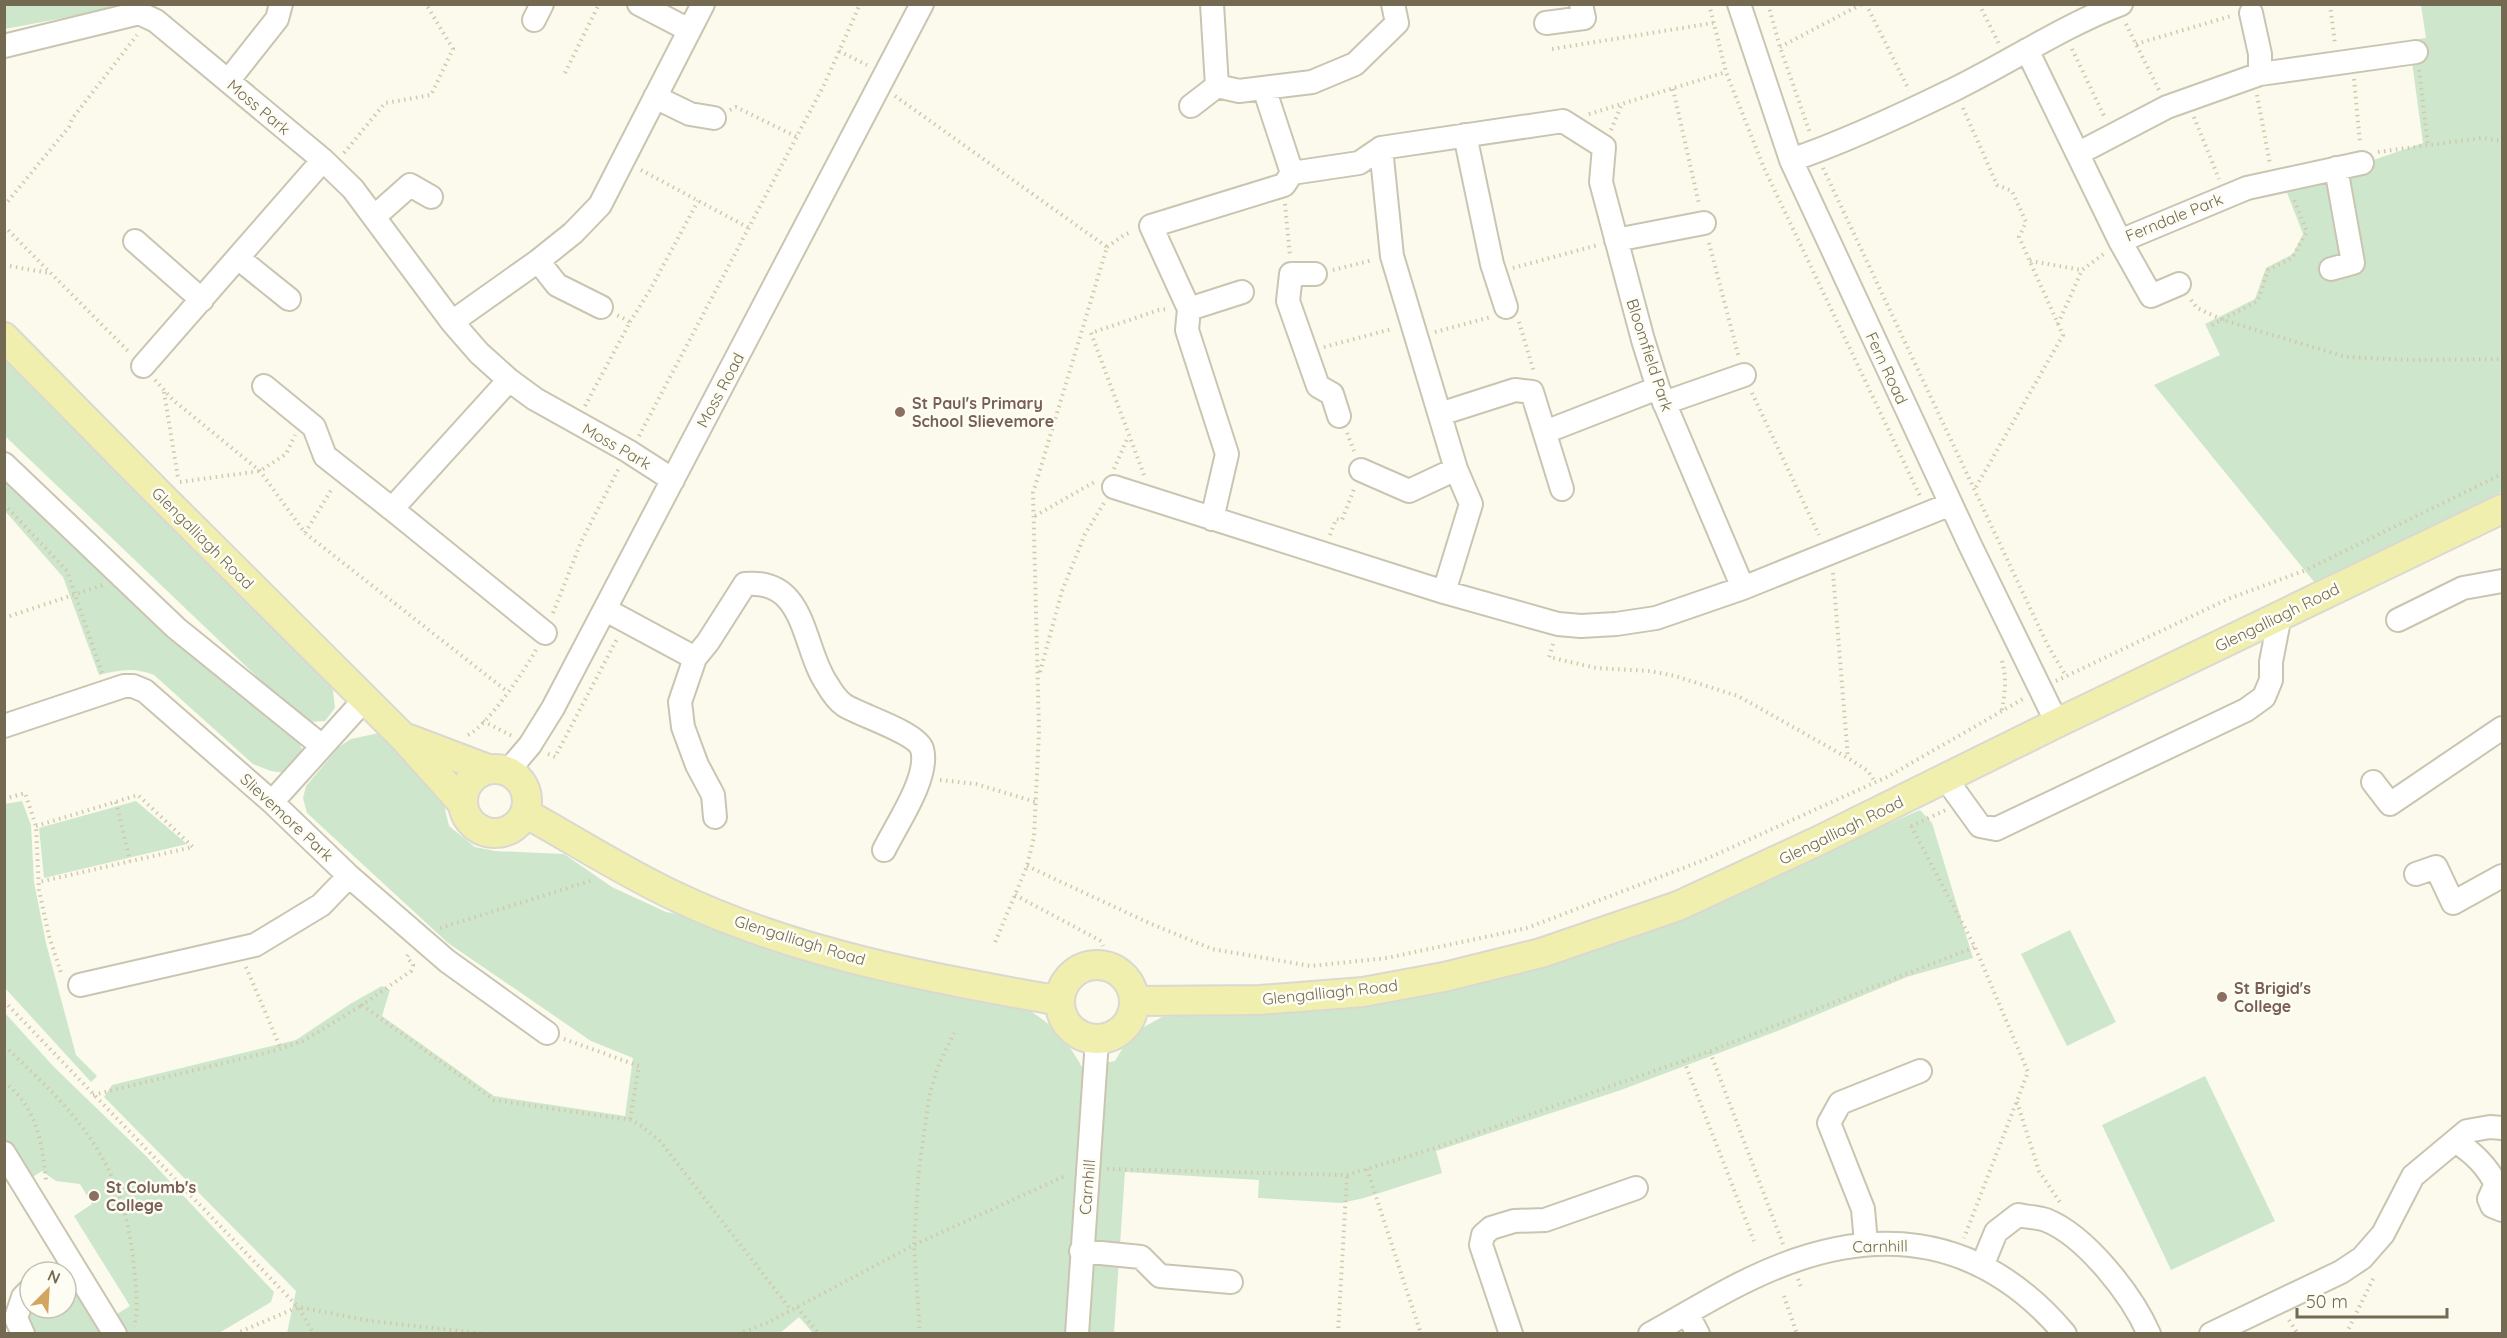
<svg xmlns="http://www.w3.org/2000/svg" width="2507" height="1338" font-family="Quicksand,sans-serif">
<style>
.green{fill:#cee7cc}
.lines{fill:none;stroke-linecap:round;stroke-linejoin:round}
.minor-casing{stroke:#cac5b1;stroke-width:26}
.major-casing{stroke:#dbd8d2;stroke-width:32}
.path{stroke:#d2c8ab;stroke-width:4;stroke-dasharray:1.5 4.5;stroke-linecap:butt}
.minor{stroke:#fff;stroke-width:22}
.major{stroke:#f0efae;stroke-width:28}
.education-dot{fill:#8d6e63;stroke:#fdfdf3;stroke-width:2}
.labels{text-anchor:middle;stroke-width:5;stroke-linejoin:round;paint-order:stroke}
.street-label{font-size:16px;fill:#746a52;stroke:#fdfdf3}
.education-label{font-size:16px;font-weight:bold;fill:#785e54;stroke:#fdfdf3;text-anchor:start}
</style>
<rect width="100%" height="100%" fill="#fbfaed"/>
<path class="green" d="M5 5H116V8L5 29Z
M2421 5H2502V492L2315 583 2154 385 2220 355 2205 324 2255 299 2266 268 2293 254 2303 234 2286 190 2423 143 2409 40 2426 38Z
M4 356 327 680 333 690 335 708 325 721 310 722 294 712 5 436Z
M4 478 107 578 213 672 299 743 304 753 285 773 271 771 253 764 154 675C134 667 119 670 99 675L63 577 5 511Z
M379 733 388 735 443 801 449 826 475 847 495 851 564 854 612 887 666 912 702 918 1030 1011C1055 1026 1068 1042 1082 1067L1115 1061 1131 1034 1162 1017 1304 1007 1668 920 1920 810 1932 823 1973 958 1907 977 1785 1028 1621 1090 1436 1151 1442 1173 1364 1198 1341 1203 1258 1198 1259 1180 1125 1172 1114 1333H813L799 1317 779 1334 287 1333 296 1291 104 1097 112 1085 296 1040 350 1004 382 986 390 990 382 1016 494 1096 625 1116 633 1058 591 1041 448 943 307 813 303 798 306 786 339 747 351 739Z
M22 801 31 825 34 882 46 943 76 1055 97 1076 91 1082 5 988V804Z
M136 801 187 844 44 878 39 828Z
M2070 930 2116 1022 2067 1046 2021 954Z
M5 1013 54 1067 147 1157 274 1292 271 1302 219 1333H128L117 1314 130 1306 74 1216 92 1204 80 1184 56 1181 42 1171 25 1182 5 1149Z
M2205 1076 2275 1221 2171 1270 2102 1125Z
M68 1282 101 1333H33L26 1319 30 1308H66V1283Z"/>
<g class="lines">
<defs>
<path id="minor" d="M639 4 689 30
M1739 4 1791 160 1970 545 2057 723
M2251 13 2260 54V74
M534 20 542 4
M1546 23 1584 18 1581 4
M4 46 139 13 156 21 323 160 353 189 452 322 479 353 509 380 535 399 628 451 673 480
M2027 50 2120 241 2247 188 2362 163
M228 81 277 19 281 4
M1217 86 1239 91 1312 82 1355 64 1397 23 1393 4
M1264 88 1292 173
M655 97 690 114 714 118
M1191 106 1217 86 1212 4
M1465 135 1492 264 1506 307
M1381 148 1392 256 1456 469 1471 504 1444 592
M2079 153 2167 107 2260 74 2416 52
M1791 160C1845 142 1904 114 1955 89 2010 62 2063 26 2121 4
M374 217 410 185 431 197
M1616 240 1704 223
M135 241 202 300
M2120 241 2151 296 2179 284
M238 258 289 299
M538 261 557 285 601 307
M2331 269 2353 263 2336 168
M1315 274H1291L1288 301 1318 386 1332 394 1339 416
M1189 309 1151 226 1284 185 1292 173 1359 163 1381 148 1563 121 1604 147 1601 182 1643 340 1658 388 1743 588
M452 322 538 261 573 233 600 205 703 4
M143 366 323 160
M509 380 392 509 545 633
M264 386 314 427 325 456 392 509
M1664 403 1744 375
M1440 414 1515 390 1532 392 1562 489
M1545 432 1658 388
M4 464 176 628 322 746
M1361 470 1409 491 1456 469
M1114 487 1444 592 1558 624 1581 626 1616 624 1656 618 1743 588 1951 504
M1212 519 1227 454 1187 330 1189 309 1242 292
M606 610 695 658
M2398 620 2463 588 2502 581
M4 726 124 686H133L145 691 272 802 349 876 447 961 547 1033
M508 771 530 745 553 708 922 4
M1946 779 1980 826 1996 829 2246 710 2264 697 2271 680V662L2280 615
M2373 782 2390 804 2502 728
M272 802 365 699
M715 817 713 795 697 765 683 727 680 702 695 658 708 642 745 584C807 578 802 648 827 684 831 691 837 700 844 705 861 716 916 732 922 749 930 777 896 825 884 850
M2416 874 2436 867 2453 903 2502 876
M80 985 255 945 321 905 349 876
M2455 1141C2474 1153 2487 1166 2497 1186
M4 1153 115 1334
M2502 1185 2494 1188 2489 1199 2492 1206 2502 1210
M1866 1243 1863 1209 1829 1123 1840 1103 1920 1071
M1081 1251 1141 1257 1160 1276 1231 1282
M1982 1266 1996 1232 2018 1215C2027 1217 2037 1217 2046 1220 2086 1236 2132 1295 2149 1334
M1687 1313 1698 1334
M23 1334 16 1318 23 1297 30 1290
M1077 1334 1097 1040
M1511 1334 1481 1245 1483 1235 1491 1228 1514 1221 1545 1220 1636 1188
M1650 1334C1683 1316 1716 1295 1750 1279 1868 1222 1977 1230 2065 1334
M2211 1334 2341 1272 2362 1258 2383 1234 2413 1176 2467 1131 2490 1127 2502 1128"/>
<path id="major" d="M4 337 159 494 404 738 463 804
M409 739 488 769
M463 801a32 32 0 1 1 64 0a32 32 0 1 1-64 0Z
M525 813C576 841 625 873 677 897 797 954 931 978 1060 1001
M1060 1002a37 37 0 1 1 74 0a37 37 0 1 1-74 0Z
M1135 1001 1260 1000 1363 992 1444 977 1541 953 1678 906 1818 841 2057 723 2502 509"/>
</defs>
<use href="#minor" class="minor-casing"/>
<use href="#major" class="major-casing"/>
<path class="path" d="M445 4H447
M1709 4 1726 72 1764 168 1920 496
M1768 4 1780 47 1810 133
M1866 4 1909 90
M1979 4 1999 44
M2330 4 2335 44
M2126 24 2159 90
M2136 44 2231 16
M1780 47 1862 4
M1552 49 1713 23
M2072 49 2105 118
M839 51 867 65
M2419 70 2428 146
M565 73 599 4
M2354 79 2360 143
M1673 89 1699 204
M2257 95 2270 164
M895 96 1107 247 1033 493 1039 732 1034 837 1027 866 994 945
M1963 108 1997 185 2012 191 2026 222 2019 237 2063 335 1976 487
M730 110 736 107 797 137
M1589 114 1726 72
M2194 117 2219 179
M1611 130 1621 106
M2378 152 2481 138 2502 141
M344 153 385 103 431 95 453 49 426 4
M1823 168 2047 644 2066 676
M641 170 749 228
M1285 204 1290 256
M4 206 69 127 72 119 137 35
M4 226 130 353
M1709 243 1739 358
M1107 247 1124 235 1132 232
M2030 261 2082 270
M4 265 49 273
M1513 268 1598 245
M1333 270 1373 260
M2191 300 2197 308 2223 320 2346 357 2414 360 2502 359
M630 322 650 290 698 201
M1519 322 1534 372
M2058 324 2082 270 2105 253
M2212 325 2258 301 2268 270 2292 258 2307 232 2293 197
M1435 332 1491 317
M1324 347 1392 329
M155 380 173 400 260 471 305 533 508 692
M164 392 178 478
M1752 393 1819 535
M585 406 630 322 617 315
M1347 433 1354 451
M639 436 825 83 860 4
M1114 469 1128 437
M1144 475 1091 333 1159 310 1167 309
M180 482 260 471 286 454 295 435
M4 504 67 571 102 673
M1035 516 1096 481
M305 533 333 487
M1330 535 1336 519 1342 520 1354 489
M1833 573 1848 758
M553 613 581 542 619 468
M4 618 103 585
M1553 644 1549 657 1596 668 1650 671 1675 676 1738 696 1848 758 1868 771 1875 782
M2002 661C2007 678 2005 693 2002 710
M1040 672 1062 591 1085 534 1104 503
M2056 681 2228 599 2306 570 2502 474
M483 721 512 736
M468 735C488 725 524 671 536 650
M548 754 555 757 618 637
M940 780 976 784 1036 802
M4 799 25 793 36 826 39 890 49 936 62 976
M116 802 130 861
M36 826 138 795 193 847 39 882
M1911 826 1946 810
M1911 826 1975 947 2028 1072 1964 1238
M1027 866 1149 923 1212 949 1311 966 1387 958 1527 928 1704 860 1887 777 2023 699
M1015 895 1101 941 1103 946
M440 928 593 880
M408 955 407 957 413 965 411 971 362 1005 494 1100 630 1120 639 1124 660 1141 791 1310
M246 967 281 1049
M4 1001 298 1307 314 1334
M564 1039 639 1066 630 1120
M4 1046C78 1114 125 1163 134 1268 136 1288 139 1308 134 1327
M1710 1052 1783 1244
M1684 1061 1754 1241
M4 1082C37 1107 42 1142 46 1180
M93 1095 273 1051 303 1041 362 1005
M2017 1102 2039 1171 2061 1204
M1107 1169 1347 1175 1432 1149 1708 1052 1975 947
M1367 1169 1421 1334
M1798 1279 1802 1290
M1784 1296 1797 1334
M797 1307 819 1334
M2289 1320 2298 1334
M235 1334 298 1307 371 1321 486 1334
M738 1334 767 1323 914 1245 1067 1175
M920 1334 914 1245 919 1169 930 1092 939 1064 954 1033
M1338 1334 1347 1175
M2346 1334 2375 1275"/>
<use href="#minor" class="minor"/>
<use href="#major" class="major"/>
</g>
<g class="education-dot">
<circle cx="900" cy="412" r="6"/>
<circle cx="2222" cy="997" r="6"/>
<circle cx="94" cy="1196" r="6"/>
</g>
<g class="labels">
<g class="street-label">
<text transform="translate(259 107) rotate(40)" y="6">Moss Park</text>
<text transform="translate(2174 217) rotate(-22)" y="6">Ferndale Park</text>
<text transform="translate(1650 355) rotate(72)" y="6">Bloomfield Park</text>
<text transform="translate(1887 368) rotate(65)" y="6">Fern Road</text>
<text transform="translate(720 390) rotate(-62)" y="6">Moss Road</text>
<text transform="translate(617 446) rotate(30)" y="6">Moss Park</text>
<text transform="translate(203 538) rotate(45)" y="6">Glengalliagh Road</text>
<text transform="translate(2277 617) rotate(-26)" y="6">Glengalliagh Road</text>
<text transform="translate(287 817) rotate(43)" y="6">Slievemore Park</text>
<text transform="translate(1841 830) rotate(-26)" y="6">Glengalliagh Road</text>
<text transform="translate(800 940) rotate(17)" y="6">Glengalliagh Road</text>
<text transform="translate(1330 992) rotate(-6)" y="6">Glengalliagh Road</text>
<text transform="translate(1087 1187) rotate(-85)" y="6">Carnhill</text>
<text transform="translate(1880 1246) rotate(-1)" y="6">Carnhill</text>
</g>
<g class="education-label">
<text x="912" y="409">St Paul's Primary<tspan x="912" dy="18">School Slievemore</tspan></text>
<text x="2234" y="994">St Brigid's<tspan x="2234" dy="18">College</tspan></text>
<text x="106" y="1193">St Columb's<tspan x="106" dy="18">College</tspan></text>
</g>
</g>
<rect width="2507" height="1338" fill="none" stroke="#746a52" stroke-width="12"/>
<g transform="translate(48 1290) rotate(24)"><circle r="28" fill="#fdfdf3" stroke="#c6c2b3" stroke-width="1.5"/>
<path d="M0-4.5L10 22L0 15L-10 22Z" fill="#d4a562"/>
<text y="-9" font-size="16" font-weight="bold" text-anchor="middle" fill="#746a52">N</text>
</g>
<path d="M2297 1308v9h150v-9" fill="none" stroke="#746a52" stroke-width="3"/>
<text x="2306" y="1308" font-size="18" fill="#746a52" stroke="#fdfdf3" stroke-width="4.5" paint-order="stroke">50 m</text>
</svg>
